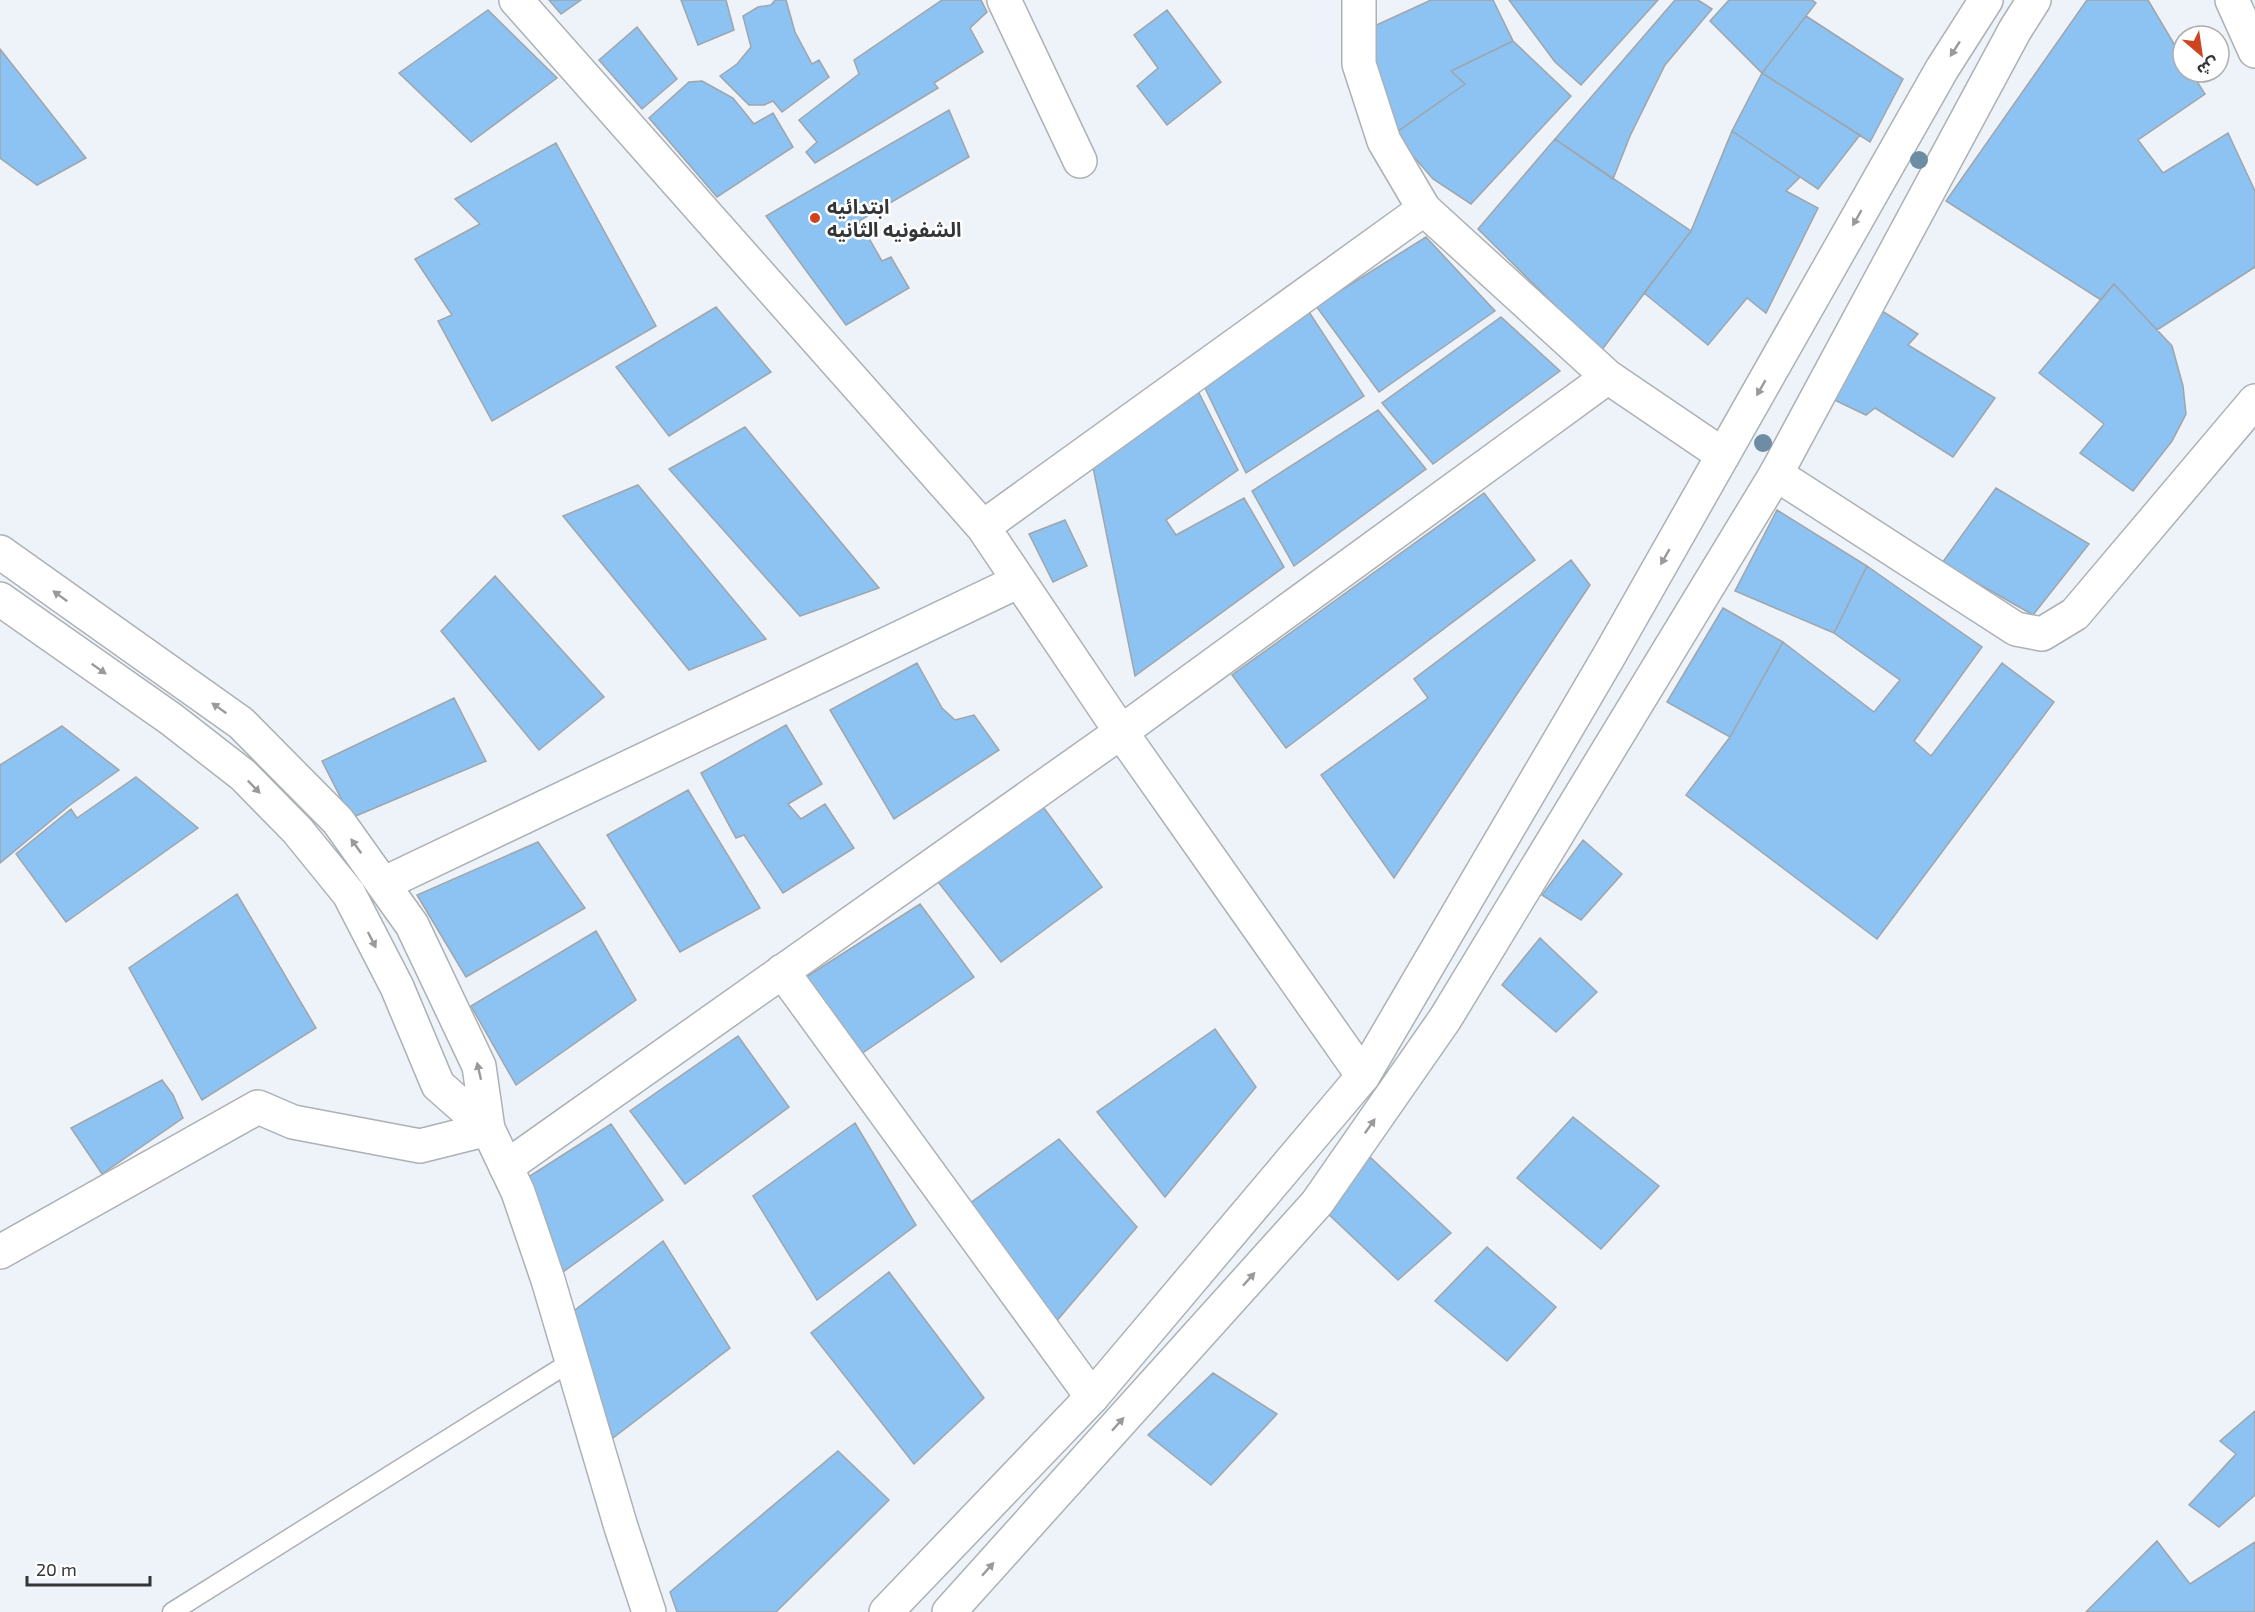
<svg xmlns="http://www.w3.org/2000/svg" width="2255" height="1612" font-family="'Exo 2','Noto Sans Arabic',sans-serif">
<style>
.building{fill:#8cc3f3;stroke:#a0a5aa;stroke-width:1.5}
.lines{fill:none;stroke-linecap:round;stroke-linejoin:round}
.service-casing{stroke:#acb1b6;stroke-width:21}
.minor-casing{stroke:#acb1b6;stroke-width:36}
.tertiary-casing{stroke:#acb1b6;stroke-width:36}
.secondary-casing{stroke:#acb1b6;stroke-width:36}
.service{stroke:#fff;stroke-width:18}
.minor{stroke:#fff;stroke-width:33}
.tertiary{stroke:#fff;stroke-width:33}
.secondary{stroke:#fff;stroke-width:33}
.tree{fill:#6c8da4}
.oneway{fill:#999a9b}
.poi-dot{fill:#cd441e;stroke:#fff;stroke-width:2}
.labels{text-anchor:middle;stroke-width:5;stroke-linejoin:round;paint-order:stroke}
.poi-label{font-size:20px;font-weight:bold;fill:#333537;stroke:#fff;text-anchor:start}
</style>
<rect width="100%" height="100%" fill="#edf3f8"/>
<path class="building" d="M549 0H581L561 14Z
M681 0H726L734 30 698 45Z
M775 0H786L795 32 812 64 819 60 829 77 782 112 773 101 764 105H749L720 76 737 64 751 47 743 16 758 7 771 5Z
M942 0H981L987 12 970 28 983 52 934 83 938 88 815 163 806 152 817 142 799 120 859 74 854 60Z
M1431 0H1493L1513 41 1451 71 1465 84 1394 134 1370 57V28Z
M1509 0H1658L1581 85 1555 62Z
M1675 0H1698L1712 9 1665 65 1630 136 1613 179 1555 139Z
M1729 0H1812L1816 3 1762 73 1710 21Z
M2087 0H2148L2183 59V72H2191L2205 94 2138 140 2163 173 2228 133 2255 191V267L2157 330 2114 284 2101 300 1946 201Z
M488 10 557 78 471 142 399 73Z
M1167 10 1221 82 1167 125 1137 86 1158 68 1134 35Z
M1806 16 1903 79 1870 142 1762 73Z
M637 27 677 79 642 109 599 60Z
M1513 41 1571 96 1471 204 1433 179 1394 134 1465 84 1451 71Z
M0 49 86 158 37 185 0 158Z
M1762 73 1860 135 1818 189 1732 131Z
M702 81 733 98 754 124 773 113 793 147 717 197 649 118 689 82Z
M949 110 969 157 859 221 882 261 891 257 909 288 846 325 766 216Z
M1732 131 1800 177 1786 191 1818 208 1766 313 1747 298 1708 345 1644 293 1691 231Z
M1555 139 1691 231 1601 351 1478 229Z
M556 143 656 326 492 421 438 321 452 315 415 259 480 224 455 199Z
M1426 237 1495 311 1379 392 1316 306Z
M2114 284 2172 346 2183 386 2186 414 2172 441 2133 491 2080 453 2104 424 2039 373Z
M716 307 771 372 669 436 616 367Z
M1876 307 1918 334 1908 345 1995 398 1953 457 1875 408 1866 415 1830 398Z
M1309 312 1364 396 1246 473 1203 384Z
M1501 317 1560 371 1433 464 1382 403Z
M1197 389 1238 470 1166 520 1176 535 1244 498 1284 567 1135 676 1092 462Z
M1378 410 1426 469 1294 566 1252 491Z
M745 427 879 588 800 616 669 469Z
M638 485 766 639 689 670 563 516Z
M1996 488 2089 544 2033 615 1942 563Z
M1484 493 1535 560 1286 748 1232 675Z
M1777 510 1867 566 1834 633 1735 591Z
M1065 520 1087 566 1053 582 1029 534Z
M1571 560 1590 585 1394 878 1321 775 1428 698 1414 679Z
M1867 566 1982 647 1914 741 1931 756 2002 663 2054 702 1877 939 1686 795 1730 737 1783 642 1874 712 1900 680 1834 633Z
M495 576 604 697 539 750 441 631Z
M1723 608 1783 642 1730 737 1667 702Z
M917 663 942 708 955 720 974 715 999 750 894 819 830 710Z
M454 698 486 761 351 818 322 761Z
M786 725 822 784 788 804 801 819 825 804 854 848 783 893 744 835 736 838 701 773Z
M62 726 119 770 70 805 0 863V765Z
M136 777 198 828 66 922 16 854 71 809 77 818Z
M688 790 760 908 680 952 607 835Z
M1041 804 1102 887 1001 962 938 882Z
M1583 840 1622 874 1581 920 1542 895Z
M538 842 585 908 466 977 417 895Z
M237 894 316 1028 202 1100 129 968Z
M920 904 974 977 861 1054 800 981Z
M596 931 636 1000 516 1085 471 1006Z
M1540 938 1597 992 1556 1032 1502 985Z
M1215 1029 1256 1087 1165 1197 1097 1112Z
M738 1036 789 1107 685 1184 630 1111Z
M162 1080 173 1095 183 1118 102 1174 71 1128Z
M1573 1117 1659 1186 1601 1249 1517 1178Z
M855 1123 916 1225 817 1300 753 1196Z
M611 1124 663 1200 556 1277 522 1181Z
M1059 1139 1137 1227 1054 1324 966 1206Z
M1370 1157 1451 1233 1398 1280 1323 1209Z
M663 1241 730 1348 613 1438 570 1314Z
M1487 1247 1556 1307 1507 1361 1435 1301Z
M889 1272 984 1398 914 1464 811 1333Z
M1213 1373 1277 1414 1211 1485 1148 1435Z
M2255 1411V1495L2219 1527 2189 1505 2236 1454 2220 1441Z
M838 1451 889 1500 776 1612H677L670 1592Z
M2157 1541 2190 1584 2255 1542V1612H2086Z"/>
<g class="lines">
<defs>
<path id="service" d="M172 1612 572 1361"/>
<path id="minor" d="M516 0 983 527 1121 732 1363 1076
M1004 0 1080 161
M1359 0V64L1384 141 1424 209
M1776 474 2016 629 2042 634 2075 614 2255 401
M983 527 1424 209 1608 377
M383 884 1019 581
M782 971 1092 1397
M506 1167 1121 732 1608 377 1723 455
M0 1252 258 1107 293 1122 420 1146 488 1129"/>
<path id="tertiary" d="M0 552 241 723 338 821 412 925 479 1066 488 1129 518 1192 548 1280 621 1527 649 1612
M0 599 171 719 243 775 297 830 349 894 397 987 438 1085 488 1129
M886 1612 1092 1397 1363 1076 1609 656 1942 69 1986 0
M949 1612 1317 1203 1445 1019 1776 474 2015 30 2034 0"/>
<path id="secondary" d="M2232 0 2255 51"/>
</defs>
<use href="#service" class="service-casing"/>
<use href="#minor" class="minor-casing"/>
<use href="#tertiary" class="tertiary-casing"/>
<use href="#secondary" class="secondary-casing"/>
<use href="#service" class="service"/>
<use href="#minor" class="minor"/>
<use href="#tertiary" class="tertiary"/>
<use href="#secondary" class="secondary"/>
</g>
<g class="tree">
<circle cx="1919" cy="160" r="9"/>
<circle cx="1763" cy="443" r="9"/>
</g>
<defs><path id="oneway-solid" d="M-6-.8H1V-3.2L6.5 0L1 3.2V.8H-6Z" transform="scale(1.5)"/></defs>
<g class="oneway">
<use href="#oneway-solid" transform="translate(1955 49) rotate(123)"/>
<use href="#oneway-solid" transform="translate(1857 218) rotate(120)"/>
<use href="#oneway-solid" transform="translate(1761 388) rotate(120)"/>
<use href="#oneway-solid" transform="translate(1665 557) rotate(120)"/>
<use href="#oneway-solid" transform="translate(60 596) rotate(-144)"/>
<use href="#oneway-solid" transform="translate(99 669) rotate(35)"/>
<use href="#oneway-solid" transform="translate(219 708) rotate(-145)"/>
<use href="#oneway-solid" transform="translate(254 787) rotate(46)"/>
<use href="#oneway-solid" transform="translate(356 846) rotate(-126)"/>
<use href="#oneway-solid" transform="translate(372 940) rotate(63)"/>
<use href="#oneway-solid" transform="translate(479 1071) rotate(-103)"/>
<use href="#oneway-solid" transform="translate(1370 1126) rotate(-55)"/>
<use href="#oneway-solid" transform="translate(1249 1279) rotate(-48)"/>
<use href="#oneway-solid" transform="translate(1118 1424) rotate(-48)"/>
<use href="#oneway-solid" transform="translate(988 1569) rotate(-48)"/>
</g>
<circle class="poi-dot" cx="815" cy="218" r="6"/>
<g class="labels">
<g class="poi-label">
<text x="827" y="214">ابتدائيه<tspan x="827" dy="23">الشفونيه الثانيه</tspan></text>
</g>
</g>
<g transform="translate(2201 54) rotate(151)"><circle r="28" fill="#ffffff" stroke="#adaeaf" stroke-width="1.5"/>
<path d="M0-4.5L10 22L0 15L-10 22Z" fill="#cd441e"/>
<text y="-9" font-size="16" font-weight="bold" text-anchor="middle" fill="#333537">ش</text>
</g>
<path d="M27 1576v9h123v-9" fill="none" stroke="#333537" stroke-width="3"/>
<text x="36" y="1576" font-size="18" fill="#333537" stroke="#ffffff" stroke-width="4.5" paint-order="stroke">20 m</text>
</svg>
